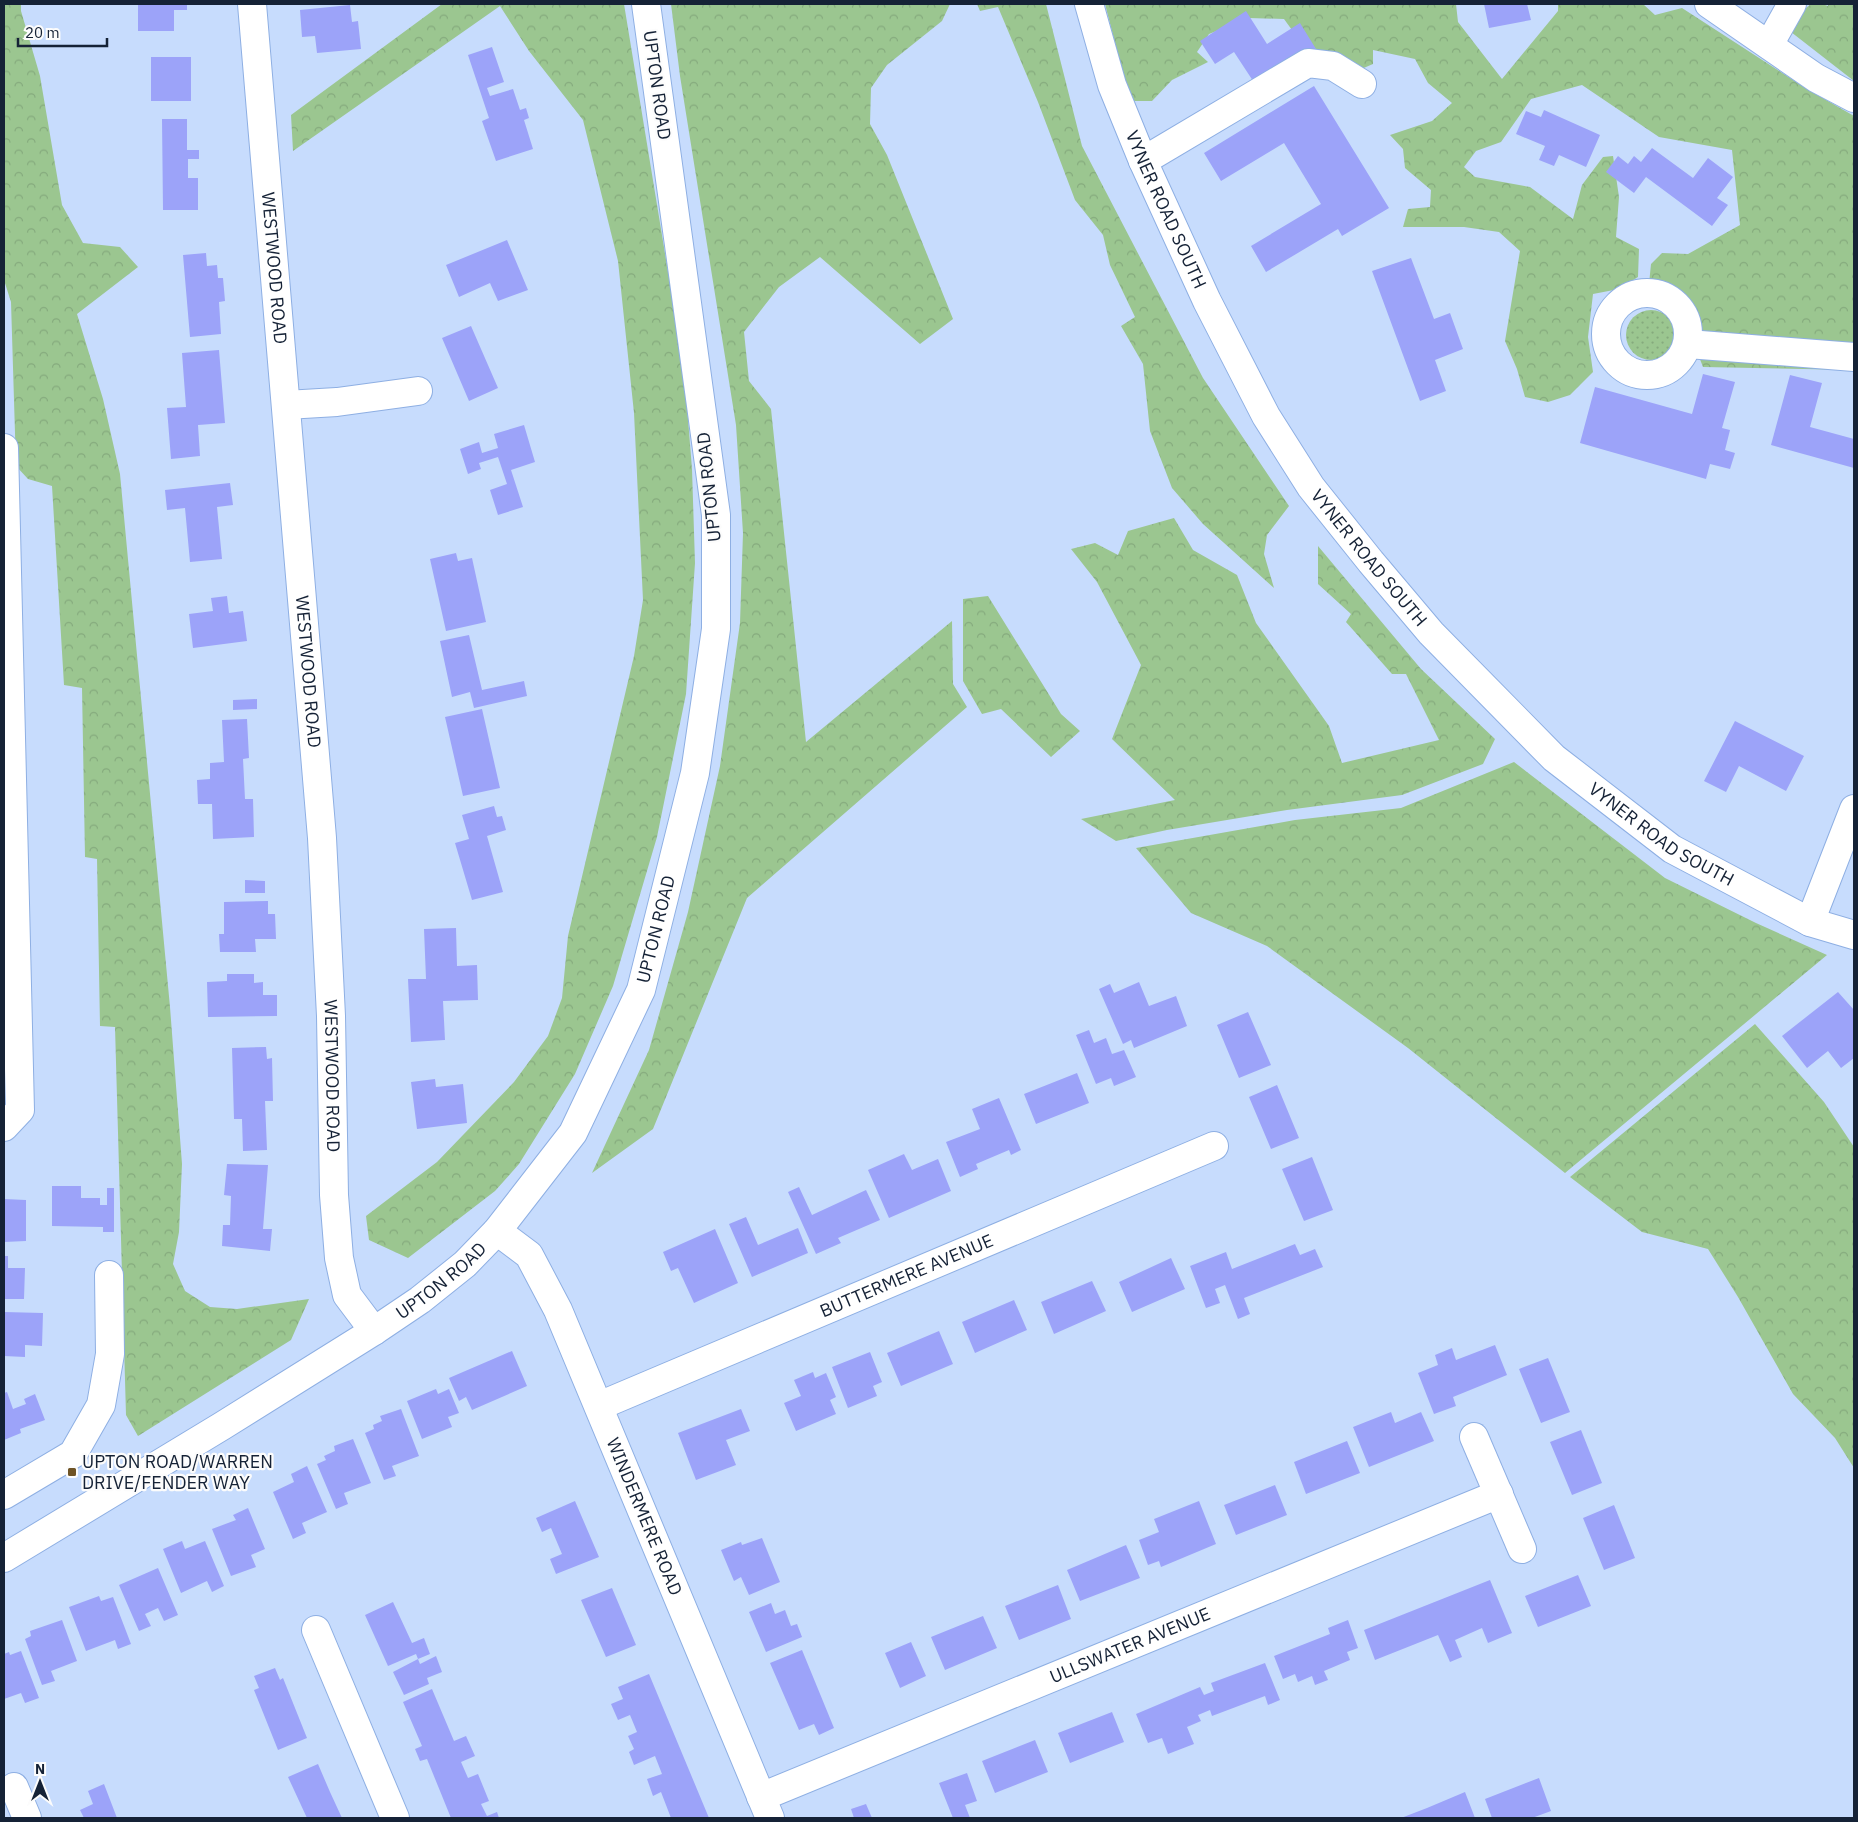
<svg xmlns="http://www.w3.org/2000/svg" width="1858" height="1822" font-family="'IBM Plex Sans',sans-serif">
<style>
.grass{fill:url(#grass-dots)}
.forest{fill:url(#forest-crowns)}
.building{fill:#9ca3f9}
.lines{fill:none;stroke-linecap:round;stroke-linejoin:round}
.minor-casing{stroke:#8eafe3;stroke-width:30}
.major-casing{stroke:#8eafe3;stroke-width:30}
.minor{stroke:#fff;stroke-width:28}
.major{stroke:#fff;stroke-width:28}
.poi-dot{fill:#6e5325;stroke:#fcfcfc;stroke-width:2}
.labels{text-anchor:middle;stroke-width:4.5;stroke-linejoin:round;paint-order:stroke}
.street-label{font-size:18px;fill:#152236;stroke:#fcfcfc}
.poi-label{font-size:18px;fill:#152236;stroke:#fcfcfc;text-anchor:start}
</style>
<defs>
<pattern id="grass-dots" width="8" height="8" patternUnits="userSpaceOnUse" patternTransform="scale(1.25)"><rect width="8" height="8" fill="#9bc690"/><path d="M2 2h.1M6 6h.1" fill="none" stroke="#85aa7d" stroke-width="1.8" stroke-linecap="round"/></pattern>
<pattern id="forest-crowns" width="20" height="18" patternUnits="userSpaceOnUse" patternTransform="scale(1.25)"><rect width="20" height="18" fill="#9bc690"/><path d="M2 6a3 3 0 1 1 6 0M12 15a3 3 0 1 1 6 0" fill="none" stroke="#85aa7d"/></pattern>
</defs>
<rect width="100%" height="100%" fill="#c7dcfd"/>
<path class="grass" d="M1626 335a25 25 0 1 1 50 0a25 25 0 1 1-50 0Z"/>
<path class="forest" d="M4 4H21V11L40 76 62 205 83 243 120 247 138 267 77 314 103 399 120 474 170 1007 182 1164 179 1232 173 1264 185 1291 210 1307 237 1309 309 1299 291 1340 138 1436 126 1415 115 1027 100 1026 97 859 85 857 82 688 64 685 52 486 28 479 16 466 11 302 4 280Z
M442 4H624L684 369 692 469 695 563 686 694 657 837 613 986 575 1074 519 1164 495 1191 408 1258 369 1240 366 1216 437 1162 514 1082 548 1036 562 998 568 936 634 656 643 600 634 413 618 261 583 120 529 51 500 6 293 151 291 115Z
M671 4H950L942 21 887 65 871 88 870 124 887 155 953 319 920 344 820 257 779 287 744 332 749 381 771 409 806 742 952 621 953 684 967 707 747 898 653 1129 592 1173 649 1050 688 912 720 766 740 623 743 533 736 425 680 76Z
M977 4H1046L1082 146 1203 378 1289 506 1267 535 1264 554 1274 588 1203 524 1172 488 1150 431 1143 364 1121 326 1135 317 1110 265 1103 235 1075 200 1038 102 998 7 980 11Z
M1105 4H1456L1458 22 1502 79 1558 11V4H1643L1655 15 1682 8 1807 89 1854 116V370L1703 367 1677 300 1663 288 1649 284 1651 264 1662 253 1688 254 1740 225 1732 150 1659 137 1582 85 1531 99 1501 142 1476 151 1464 167 1475 177 1530 187 1573 219 1582 185 1603 157 1613 156 1619 197 1616 237 1639 249 1638 277 1619 289 1593 294 1588 337 1593 372 1570 395 1548 402 1525 397 1517 369 1505 341 1520 251 1499 232 1464 227H1403L1408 209 1430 207 1431 190 1405 168 1403 149 1390 135 1432 121 1452 103 1428 83 1415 59 1373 50V64L1359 70 1305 48 1284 19 1249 18 1209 34 1197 52 1208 62 1172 80 1152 101H1130Z
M1811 4H1822L1828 6V4H1854V81L1791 32 1797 15Z
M1174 518 1193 550 1237 575 1256 623 1329 726 1342 763 1439 740 1406 674H1392L1346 622 1351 614 1318 584V546L1421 669 1495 739 1483 764 1402 795 1287 810 1167 830 1116 841 1081 819 1175 800 1112 739 1141 665 1097 582 1071 549 1095 543 1118 555 1128 531Z
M988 596 1061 714 1080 731 1051 757 1001 709 982 714 963 681V599Z
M1514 762 1665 878 1756 923 1827 955 1565 1173 1408 1048 1267 946 1191 913 1136 848 1295 820 1401 808Z
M1755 1024 1824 1102 1854 1147V1468L1835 1438 1793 1394 1738 1297 1708 1249 1642 1232 1570 1177Z"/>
<path class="building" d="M138 4H187V10H174V31H138Z
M1484 4H1527L1531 20 1489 28Z
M350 5 352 22 358 21 361 49 317 53 315 36 302 37 300 10Z
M1246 11 1267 44 1300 23 1316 49 1257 87 1234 52 1215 64 1200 41Z
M492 47 504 82 487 88 490 96 513 89 520 110 526 108 529 118 524 120 533 149 496 161 482 121 489 118 468 55Z
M151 57H191V101H151Z
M1314 86 1389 208 1342 236 1338 229 1266 272 1251 246 1321 204 1284 143 1221 181 1204 153Z
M1544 110 1600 135 1586 167 1559 155 1554 166 1539 160 1545 146 1516 134 1526 111 1541 117Z
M162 119H187V150H199V159H188V178H198V210H163Z
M1652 148 1693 178 1708 158 1733 177 1717 198 1728 205 1712 226 1646 177 1634 193 1606 172 1618 156 1628 164 1634 156 1641 162Z
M507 240 528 290 498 301 490 283 459 297 446 265Z
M206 253 207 266 217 265 218 278H223L225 301 219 302 221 334 190 337 183 255Z
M1411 258 1434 319 1450 313 1463 349 1435 360 1446 391 1420 401 1372 271Z
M471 326 498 388 469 401 442 338Z
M219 350 225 423 198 425 200 456 171 459 167 408 186 407 182 353Z
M1703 374 1735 382 1722 428 1730 430 1725 450 1735 453 1730 469 1710 464 1706 479 1580 443 1595 387 1692 414Z
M1790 375 1822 383 1810 427 1854 439V468L1771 445Z
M524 425 535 462 511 470 523 507 498 515 490 490 507 484 498 457 479 463 481 469 468 474 460 449 479 442 482 453 498 448 494 434Z
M230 483 233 505 217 507 222 559 190 562 185 508 167 510 165 490Z
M456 553 458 561 472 558 486 622 446 631 430 559Z
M227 596 229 613 243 611 247 641 193 648 189 614 213 611 211 598Z
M469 635 482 690 524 681 527 696 474 708 470 692 452 697 440 641Z
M257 699V709L233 710V700Z
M482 709 500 788 463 796 445 717Z
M247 719 249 758 243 759 245 799H253L254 837 213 839 212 804H198L197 780 210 779V763L224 762 222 720Z
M1735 721 1804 756 1786 791 1739 766 1726 792 1704 781Z
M494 806 497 817 502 816 506 830 487 836 503 892 472 900 455 843 469 839 462 815Z
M245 880 265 881V893H245Z
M268 901V914H275L276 939H255L256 952H220L219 934H224V902Z
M456 928 457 966 477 965 478 1000 443 1001 445 1040 411 1042 408 979H426L424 929Z
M227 974H254V983L263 982V995H277V1016L208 1017 207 982 227 981Z
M1139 982 1149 1006 1176 996 1187 1026 1134 1048 1131 1040 1123 1044 1099 989 1110 984 1114 993Z
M1838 992 1854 1010V1058L1841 1068 1828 1051 1807 1068 1782 1036Z
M1248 1012 1271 1065 1239 1078 1217 1025Z
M1089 1030 1094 1043 1106 1038 1112 1054 1124 1050 1136 1077 1114 1086 1111 1078 1096 1084 1076 1035Z
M266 1047 267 1059 272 1058 273 1101H265L267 1150 243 1151 242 1119H234L232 1048Z
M1077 1073 1089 1103 1036 1124 1024 1094Z
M435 1079 436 1087 463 1084 467 1123 417 1129 411 1082Z
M1277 1085 1299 1138 1271 1149 1249 1097Z
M999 1098 1021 1150 1011 1155 1009 1150 976 1164 978 1169 960 1177 946 1142 980 1129 972 1109Z
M904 1154 912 1170 938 1159 951 1191 889 1218 868 1170Z
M1312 1157 1333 1210 1304 1221 1282 1169Z
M227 1164 268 1165 263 1229H272L270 1251 222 1246 223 1225H230L231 1196 224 1195Z
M52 1186H81V1198H100V1205H107V1188H114V1232H103V1227L52 1226Z
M799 1187 812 1215 866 1190 880 1220 838 1238 841 1243 816 1254 788 1192Z
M4 1199 26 1200V1241L4 1242Z
M746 1217 758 1245 798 1228 808 1253 752 1277 729 1224Z
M715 1229 738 1283 694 1303 678 1268 671 1271 663 1252Z
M1295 1244 1300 1255 1315 1249 1323 1267 1244 1298 1250 1314 1238 1319 1225 1285 1215 1289 1220 1303 1206 1308 1190 1266 1226 1252 1232 1269Z
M4 1256H8V1268H25L24 1299H4Z
M1171 1258 1185 1289 1132 1312 1119 1282Z
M1092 1281 1106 1311 1054 1334 1041 1302Z
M1014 1300 1027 1330 975 1353 962 1322Z
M4 1312 43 1313 42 1346 25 1345V1357L4 1356Z
M939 1331 953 1364 901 1386 887 1353Z
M1495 1345 1507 1375 1453 1397 1456 1406 1434 1414 1418 1373 1438 1365 1435 1355 1452 1348 1456 1360Z
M512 1351 527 1386 472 1410 466 1397 459 1401 449 1378Z
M870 1352 882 1382 873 1386 877 1396 848 1408 832 1367Z
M1548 1358 1570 1412 1541 1423 1519 1369Z
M813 1372 815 1378 826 1373 836 1397 830 1400 836 1414 796 1431 784 1403 801 1396 794 1380Z
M436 1389 438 1394 449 1389 459 1413 448 1417 452 1427 422 1439 407 1401Z
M7 1392 13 1409 26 1404 24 1399 35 1394 45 1420 20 1429 21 1433 4 1440V1393Z
M401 1409 419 1456 392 1466 396 1476 384 1480 365 1433 374 1429 373 1425 382 1421 380 1416Z
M741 1409 750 1431 726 1440 736 1465 696 1480 678 1433Z
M1391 1412 1395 1423 1421 1412 1434 1441 1369 1467 1353 1427Z
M1581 1430 1602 1483 1572 1495 1550 1442Z
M353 1439 371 1483 344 1493 348 1504 336 1509 317 1464 326 1460 324 1456 335 1451 334 1446Z
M1347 1441 1360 1473 1306 1494 1294 1462Z
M307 1466 327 1512 302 1523 306 1533 293 1539 273 1492 294 1482 291 1474Z
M1275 1485 1287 1515 1236 1535 1224 1505Z
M575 1501 599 1557 556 1574 550 1559 562 1554 551 1528 542 1532 536 1518Z
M1199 1501 1216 1544 1161 1567 1159 1561 1148 1565 1139 1540 1159 1532 1154 1519Z
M1614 1505 1635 1558 1604 1570 1583 1518Z
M248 1508 265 1549 251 1555 256 1567 231 1576 212 1529 236 1520 233 1515Z
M762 1538 780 1582 749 1595 741 1577 734 1581 721 1550 741 1542 742 1545Z
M182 1541 185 1549 205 1541 224 1586 212 1592 207 1581 181 1593 163 1549Z
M1126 1545 1140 1578 1080 1601 1067 1570Z
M158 1568 178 1615 164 1621 158 1608 145 1614 151 1626 139 1631 119 1585Z
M1578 1575 1591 1606 1538 1627 1525 1596Z
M1490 1580 1512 1633 1488 1643 1482 1628 1455 1640 1462 1657 1450 1662 1438 1635 1375 1660 1364 1630Z
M1058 1585 1071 1619 1019 1640 1005 1606Z
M612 1588 636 1645 606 1657 581 1600Z
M99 1596 101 1601 113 1597 131 1644 118 1649 115 1640 86 1651 69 1607Z
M393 1602 412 1643 424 1638 430 1654 418 1659 416 1654 388 1666 365 1615Z
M771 1603 775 1614 785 1610 791 1626 797 1624 802 1637 766 1652 749 1612Z
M983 1616 997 1648 945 1670 931 1637Z
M62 1620 77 1661 51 1671 55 1681 42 1685 25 1639 31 1636 30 1631Z
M1348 1620 1358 1648 1347 1652 1350 1660 1324 1671 1328 1680 1315 1685 1312 1676 1298 1682 1295 1674 1283 1679 1274 1656 1330 1634 1328 1628Z
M911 1642 926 1676 900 1688 885 1653Z
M802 1650 834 1728 819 1735 814 1724 799 1730 770 1663Z
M21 1651 39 1698 25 1703 21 1693 4 1699V1654L9 1652 10 1655Z
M436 1656 442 1672 427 1678 429 1684 404 1695 393 1672 418 1659 420 1664Z
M1265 1663 1280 1700 1268 1705 1265 1696 1212 1716 1210 1710 1198 1715 1201 1721 1187 1727 1194 1744 1168 1754 1162 1738 1148 1743 1136 1714 1200 1687 1204 1695 1214 1691 1211 1683Z
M275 1668 280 1680 283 1678 307 1738 278 1750 254 1690 259 1688 254 1676Z
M649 1674 709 1818H671L661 1792 653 1796 647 1779 662 1774 655 1756 634 1765 629 1752 634 1749 628 1736 637 1732 630 1715 618 1720 611 1704 623 1699 618 1687Z
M432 1689 454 1741 466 1736 475 1756 461 1762 468 1778 478 1774 489 1801 481 1804 487 1816 497 1812 499 1818H451L427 1759 420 1761 415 1749 422 1746 403 1702Z
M1112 1712 1124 1742 1070 1763 1058 1733Z
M1035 1740 1048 1772 995 1793 982 1761Z
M318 1764 330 1792 342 1818H307L288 1777Z
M967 1773 977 1801 965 1805 970 1818H953L939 1783Z
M1539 1778 1551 1811 1532 1818H1492L1485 1799Z
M104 1784 117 1818H84L80 1810 93 1804 88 1791Z
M1465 1792 1475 1818H1401L1427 1808Z
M866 1804 872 1818H854L851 1809Z"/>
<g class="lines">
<defs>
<g id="minor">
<path id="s1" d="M252 4 322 838 331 1016 334 1195 339 1258 347 1295 374 1331"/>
<path id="s2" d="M1089 4 1112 85 1143 161 1207 301 1266 416 1311 487 1371 562 1431 633 1554 758 1672 849 1810 922 1854 935"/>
<path d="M1769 45 1792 4"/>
<path d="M1143 161 1308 63 1333 66 1362 84"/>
<circle cx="1647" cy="334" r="41"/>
<path d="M1688 344 1854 357"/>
<path d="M286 405 337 402 418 391"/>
<path d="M4 448 20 1110 4 1127"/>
<path d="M1810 922 1854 809"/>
<path id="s3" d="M497 1231 529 1255 558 1310 770 1818"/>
<path id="s4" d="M599 1406 1214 1146"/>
<path d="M1474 1437 1522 1549"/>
<path d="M4 1495 73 1454 101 1405 110 1354 109 1275"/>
<path d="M316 1630 395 1818"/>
<path d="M14 1787 27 1818"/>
<path id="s5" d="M761 1797 1499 1494"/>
</g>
<g id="major">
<path d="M1709 4 1816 78 1854 98"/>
<path id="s6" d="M4 1558 222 1426 374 1331 420 1300 465 1264 497 1231 573 1133 641 990 695 773 716 629V515L646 4"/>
</g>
</defs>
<use href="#minor" class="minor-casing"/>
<use href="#major" class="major-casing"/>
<use href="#minor" class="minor"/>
<use href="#major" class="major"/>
</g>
<rect class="poi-dot" x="67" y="1467" width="10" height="10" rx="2.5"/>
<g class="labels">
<g class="street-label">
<text transform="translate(657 85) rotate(82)" y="6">UPTON ROAD</text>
<text dy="6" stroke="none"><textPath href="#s2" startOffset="220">VYNER ROAD SOUTH</textPath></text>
<text dy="6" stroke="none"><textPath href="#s1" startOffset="265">WESTWOOD ROAD</textPath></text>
<text transform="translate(709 487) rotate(-96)" y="6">UPTON ROAD</text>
<text dy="6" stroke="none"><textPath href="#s2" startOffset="625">VYNER ROAD SOUTH</textPath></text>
<text dy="6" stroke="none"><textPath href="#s1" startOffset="670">WESTWOOD ROAD</textPath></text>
<text dy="6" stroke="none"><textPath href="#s2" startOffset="1030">VYNER ROAD SOUTH</textPath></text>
<text dy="6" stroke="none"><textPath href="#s6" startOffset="938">UPTON ROAD</textPath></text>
<text dy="6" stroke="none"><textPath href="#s1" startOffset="1075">WESTWOOD ROAD</textPath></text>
<text dy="6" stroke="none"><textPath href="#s4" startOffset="334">BUTTERMERE AVENUE</textPath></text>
<text dy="6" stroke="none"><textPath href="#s6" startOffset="518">UPTON ROAD</textPath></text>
<text dy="6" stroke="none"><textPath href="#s3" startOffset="326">WINDERMERE ROAD</textPath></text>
<text dy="6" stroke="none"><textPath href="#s5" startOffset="399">ULLSWATER AVENUE</textPath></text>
</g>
<g class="poi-label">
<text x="82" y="1468">UPTON ROAD/WARREN<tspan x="82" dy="21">DRIVE/FENDER WAY</tspan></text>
</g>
</g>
<rect width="1858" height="1822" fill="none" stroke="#152236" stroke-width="10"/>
<g transform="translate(40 1782)" stroke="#fcfcfc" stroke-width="4" paint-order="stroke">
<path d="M0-4L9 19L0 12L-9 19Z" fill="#152236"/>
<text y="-8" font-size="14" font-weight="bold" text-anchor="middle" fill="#152236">N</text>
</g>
<path d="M18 38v8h89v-8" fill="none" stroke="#152236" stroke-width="2.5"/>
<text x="25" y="38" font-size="15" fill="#152236" stroke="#fcfcfc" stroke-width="4" paint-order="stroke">20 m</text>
</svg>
